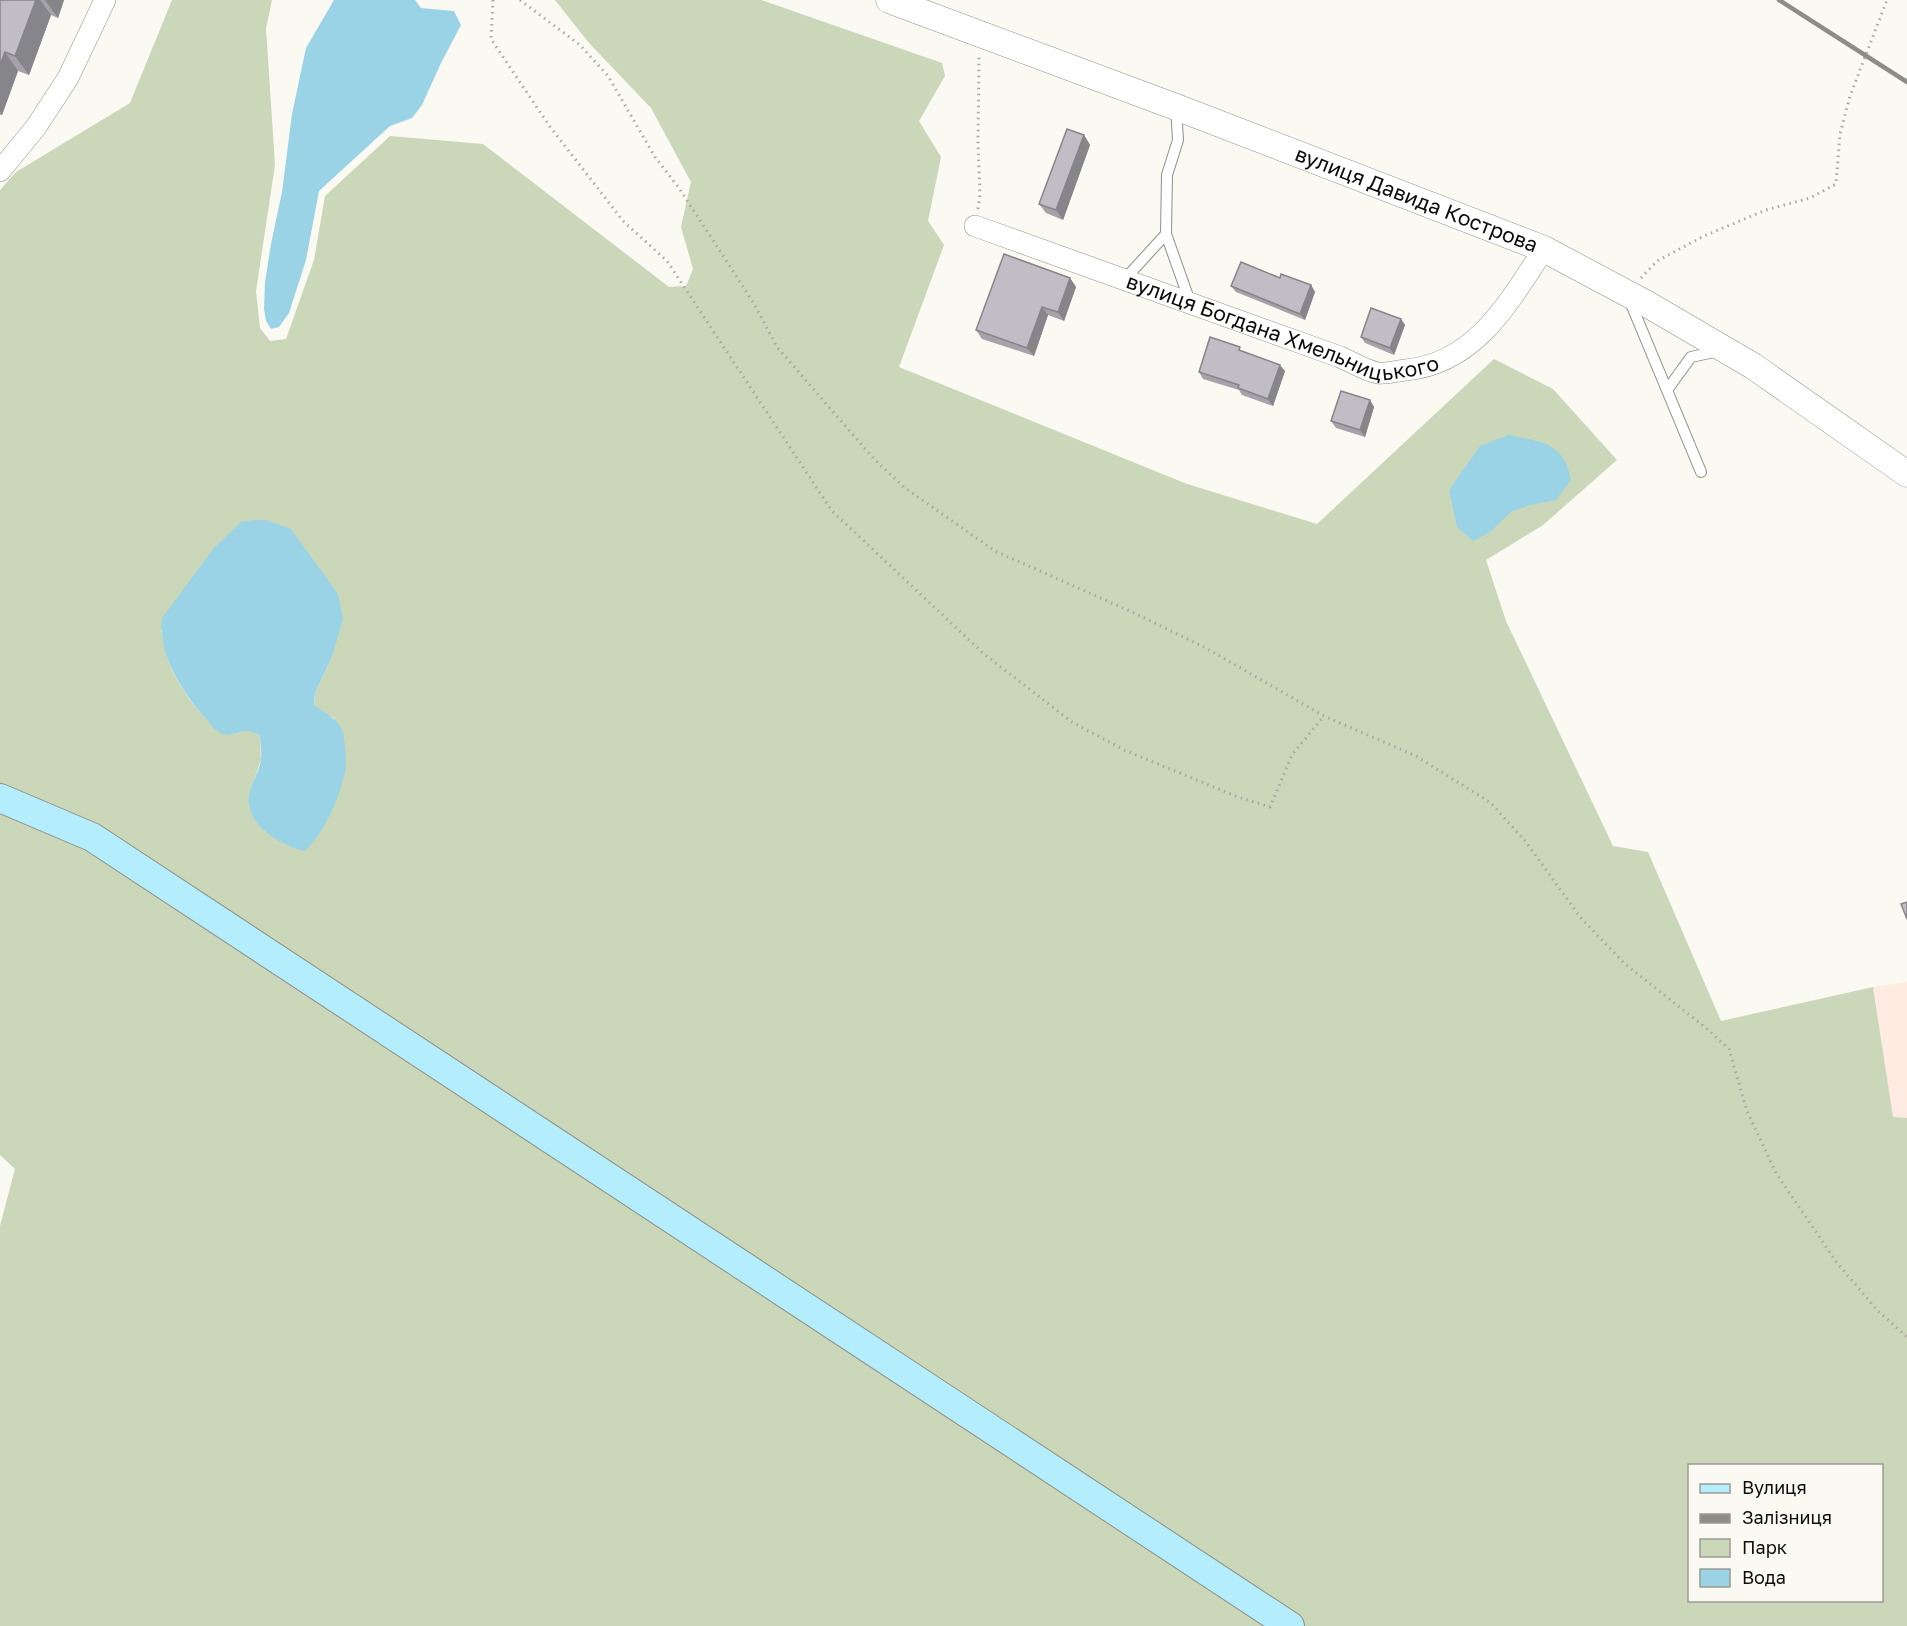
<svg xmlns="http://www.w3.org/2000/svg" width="1907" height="1626" font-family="'Golos Text',sans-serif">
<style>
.commercial{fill:#feebe2}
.green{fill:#cad7b8;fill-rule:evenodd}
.water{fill:#9ad3e5}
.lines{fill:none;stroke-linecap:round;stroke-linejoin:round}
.service-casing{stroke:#908f88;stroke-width:12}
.minor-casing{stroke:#908f88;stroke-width:22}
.tertiary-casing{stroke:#908f88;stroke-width:27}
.secondary-casing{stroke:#908f88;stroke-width:30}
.path{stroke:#a9a8a2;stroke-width:3;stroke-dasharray:1.5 4.5;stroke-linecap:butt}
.service{stroke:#fff;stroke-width:10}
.minor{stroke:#fff;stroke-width:21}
.tertiary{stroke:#fff;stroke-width:26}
.secondary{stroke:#b4eefc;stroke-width:28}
.rail{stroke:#8d8c87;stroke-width:4.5}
.wall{fill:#a5a3a9}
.shaded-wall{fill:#868589}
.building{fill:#c0bec4;stroke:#868589;stroke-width:1.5}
.labels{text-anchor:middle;stroke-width:5;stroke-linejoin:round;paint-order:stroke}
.street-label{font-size:21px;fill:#0e0d0b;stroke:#faf9f2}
</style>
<rect width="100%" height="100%" fill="#faf9f2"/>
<path class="commercial" d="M1907 982V1118H1893L1873 987Z"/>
<path class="green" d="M172 0H272L266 28 275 165 256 291 260 328 270 341 286 339 314 260 325 196 390 136 483 144 669 287 686 286 693 269 681 227 691 182 651 108 589 43 555 0H761L942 63 945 76 919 121 941 157 928 221 944 245 899 367 1187 484 1317 524 1494 359 1553 389 1617 460 1543 525 1486 560 1506 621 1613 846 1648 852 1721 1021 1873 987 1893 1117 1907 1118V1626H0V1226L15 1169 0 1155V190L16 172 130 103ZM161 630 332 657 315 693 314 706 335 719 249 795 261 760 260 735 248 730 213 727C197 709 180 690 171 667 166 656 164 642 161 630ZM1690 1466H1882V1600H1690Z"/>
<path class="water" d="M334 0H415L421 8 454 11 461 25 441 63 422 105 412 118 390 126 319 191 306 260 289 313 279 327 271 329 266 321 264 309 265 282 271 244 282 192 292 114 306 48Z
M1509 435C1541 442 1564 442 1571 480L1556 500 1530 505 1511 512 1490 532 1473 541 1457 527 1449 490 1480 446Z
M254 520H266L291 529 338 594 343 619 332 657 315 693 314 705C324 712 337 718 342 730 345 737 347 765 345 772 339 799 325 832 305 851 280 845 245 825 249 795 251 783 260 771 261 759 262 751 260 743 260 735 256 734 251 731 247 731 239 731 232 736 223 734 216 732 210 724 206 719 182 692 158 655 162 618L214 548 241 522Z"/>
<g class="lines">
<defs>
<path id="service" d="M1176 107 1178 140 1167 175 1166 234 1190 302
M1124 280 1166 234
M1629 299 1701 472
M1667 390 1691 357 1719 351"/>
<g id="minor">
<path d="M0 171 36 127 68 78 105 0"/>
<path id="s1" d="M975 226 1340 357C1352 362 1366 371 1378 373 1386 374 1397 371 1406 370 1476 363 1509 302 1544 249"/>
</g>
<g id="tertiary">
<path id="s2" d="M889 0 1176 107 1544 249 1647 304 1753 366 1907 474"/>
</g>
<path id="secondary" d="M0 798 92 837 1290 1626"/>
</defs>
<use href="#service" class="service-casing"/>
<use href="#minor" class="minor-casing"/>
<use href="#tertiary" class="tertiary-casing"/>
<use href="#secondary" class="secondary-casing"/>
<path class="path" d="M493 0 491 39 548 124 623 221 667 261 832 511 984 654 1072 722 1124 750 1238 797 1270 807 1292 755 1323 717
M520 0 580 45 608 76 655 157 679 188 753 302 777 347 874 459 905 488 995 551 1132 612 1204 647 1324 716 1416 756 1491 803 1526 842 1580 917 1625 964 1706 1028 1729 1049 1747 1111 1776 1173 1837 1263 1878 1311 1907 1337
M978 209 980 194 978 144 979 56
M1641 278 1657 261 1704 236 1766 210 1810 198 1836 184 1840 134 1850 96 1887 0"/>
<use href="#service" class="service"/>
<use href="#minor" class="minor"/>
<use href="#tertiary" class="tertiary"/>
<use href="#secondary" class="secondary"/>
<path class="rail" d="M1779 0 1907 82"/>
</g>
<path class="wall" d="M0 0H64L58 18 51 15 29 75 18 71 2 115H0Z
M1084 135 1090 145 1063 220 1046 213 1039 204Z
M1070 278 1076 287 1064 321 1048 315 1034 356 982 339 976 330Z
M1311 285 1315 292 1305 320 1236 292 1231 286Z
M1401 319 1405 325 1394 355 1365 343 1361 337Z
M1243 351 1285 371 1273 406 1242 395 1239 390 1203 379 1199 372Z
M1370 400 1374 407 1365 437 1336 428 1331 421Z"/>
<path class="shaded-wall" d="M36 0H40L51 15 29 75 15 56Z
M45 0H64L58 18Z
M5 52 18 71 2 115 0 112V65Z
M1084 135 1090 145 1063 220 1056 210Z
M1070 278 1076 287 1064 321 1058 312Z
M1311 285 1315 292 1305 320 1300 314Z
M1042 307 1048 315 1034 356 1027 348Z
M1401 319 1405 325 1394 355 1390 348Z
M1280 365 1285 371 1273 406 1268 399Z
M1370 400 1374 407 1365 437 1360 430Z"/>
<path class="building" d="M0 0H36L15 56 5 52 0 65Z
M1067 129 1084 135 1056 210 1039 204Z
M1004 254 1070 278 1058 312 1042 307 1027 348 976 330Z
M1241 262 1280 278 1281 274 1311 285 1300 314 1231 286Z
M1371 308 1401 319 1390 348 1361 337Z
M1210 337 1240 347 1239 350 1280 365 1268 399 1238 388 1239 385 1199 372Z
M1341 391 1370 400 1360 430 1331 421Z
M1907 902V919L1901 904Z"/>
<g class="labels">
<g class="street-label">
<text dy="7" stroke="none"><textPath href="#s2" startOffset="564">вулиця Давида Кострова</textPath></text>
<text dy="7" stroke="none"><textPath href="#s1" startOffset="326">вулиця Богдана Хмельницького</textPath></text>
</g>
</g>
<rect x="1688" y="1464" width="195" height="138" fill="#faf9f2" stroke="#9c9b96" stroke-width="1.5"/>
<rect x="1700" y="1484" width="30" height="9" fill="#b4eefc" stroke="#9c9b96" stroke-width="1.5"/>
<text x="1742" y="1494" font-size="18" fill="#0e0d0b">Вулиця</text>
<rect x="1700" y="1514" width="30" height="9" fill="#8d8c87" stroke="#9c9b96" stroke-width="1.5"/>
<text x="1742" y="1524" font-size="18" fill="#0e0d0b">Залізниця</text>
<rect x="1700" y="1539" width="30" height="18" fill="#cad7b8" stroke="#9c9b96" stroke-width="1.5"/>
<text x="1742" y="1554" font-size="18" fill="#0e0d0b">Парк</text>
<rect x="1700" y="1569" width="30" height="18" fill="#9ad3e5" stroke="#9c9b96" stroke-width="1.5"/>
<text x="1742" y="1584" font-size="18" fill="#0e0d0b">Вода</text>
</svg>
